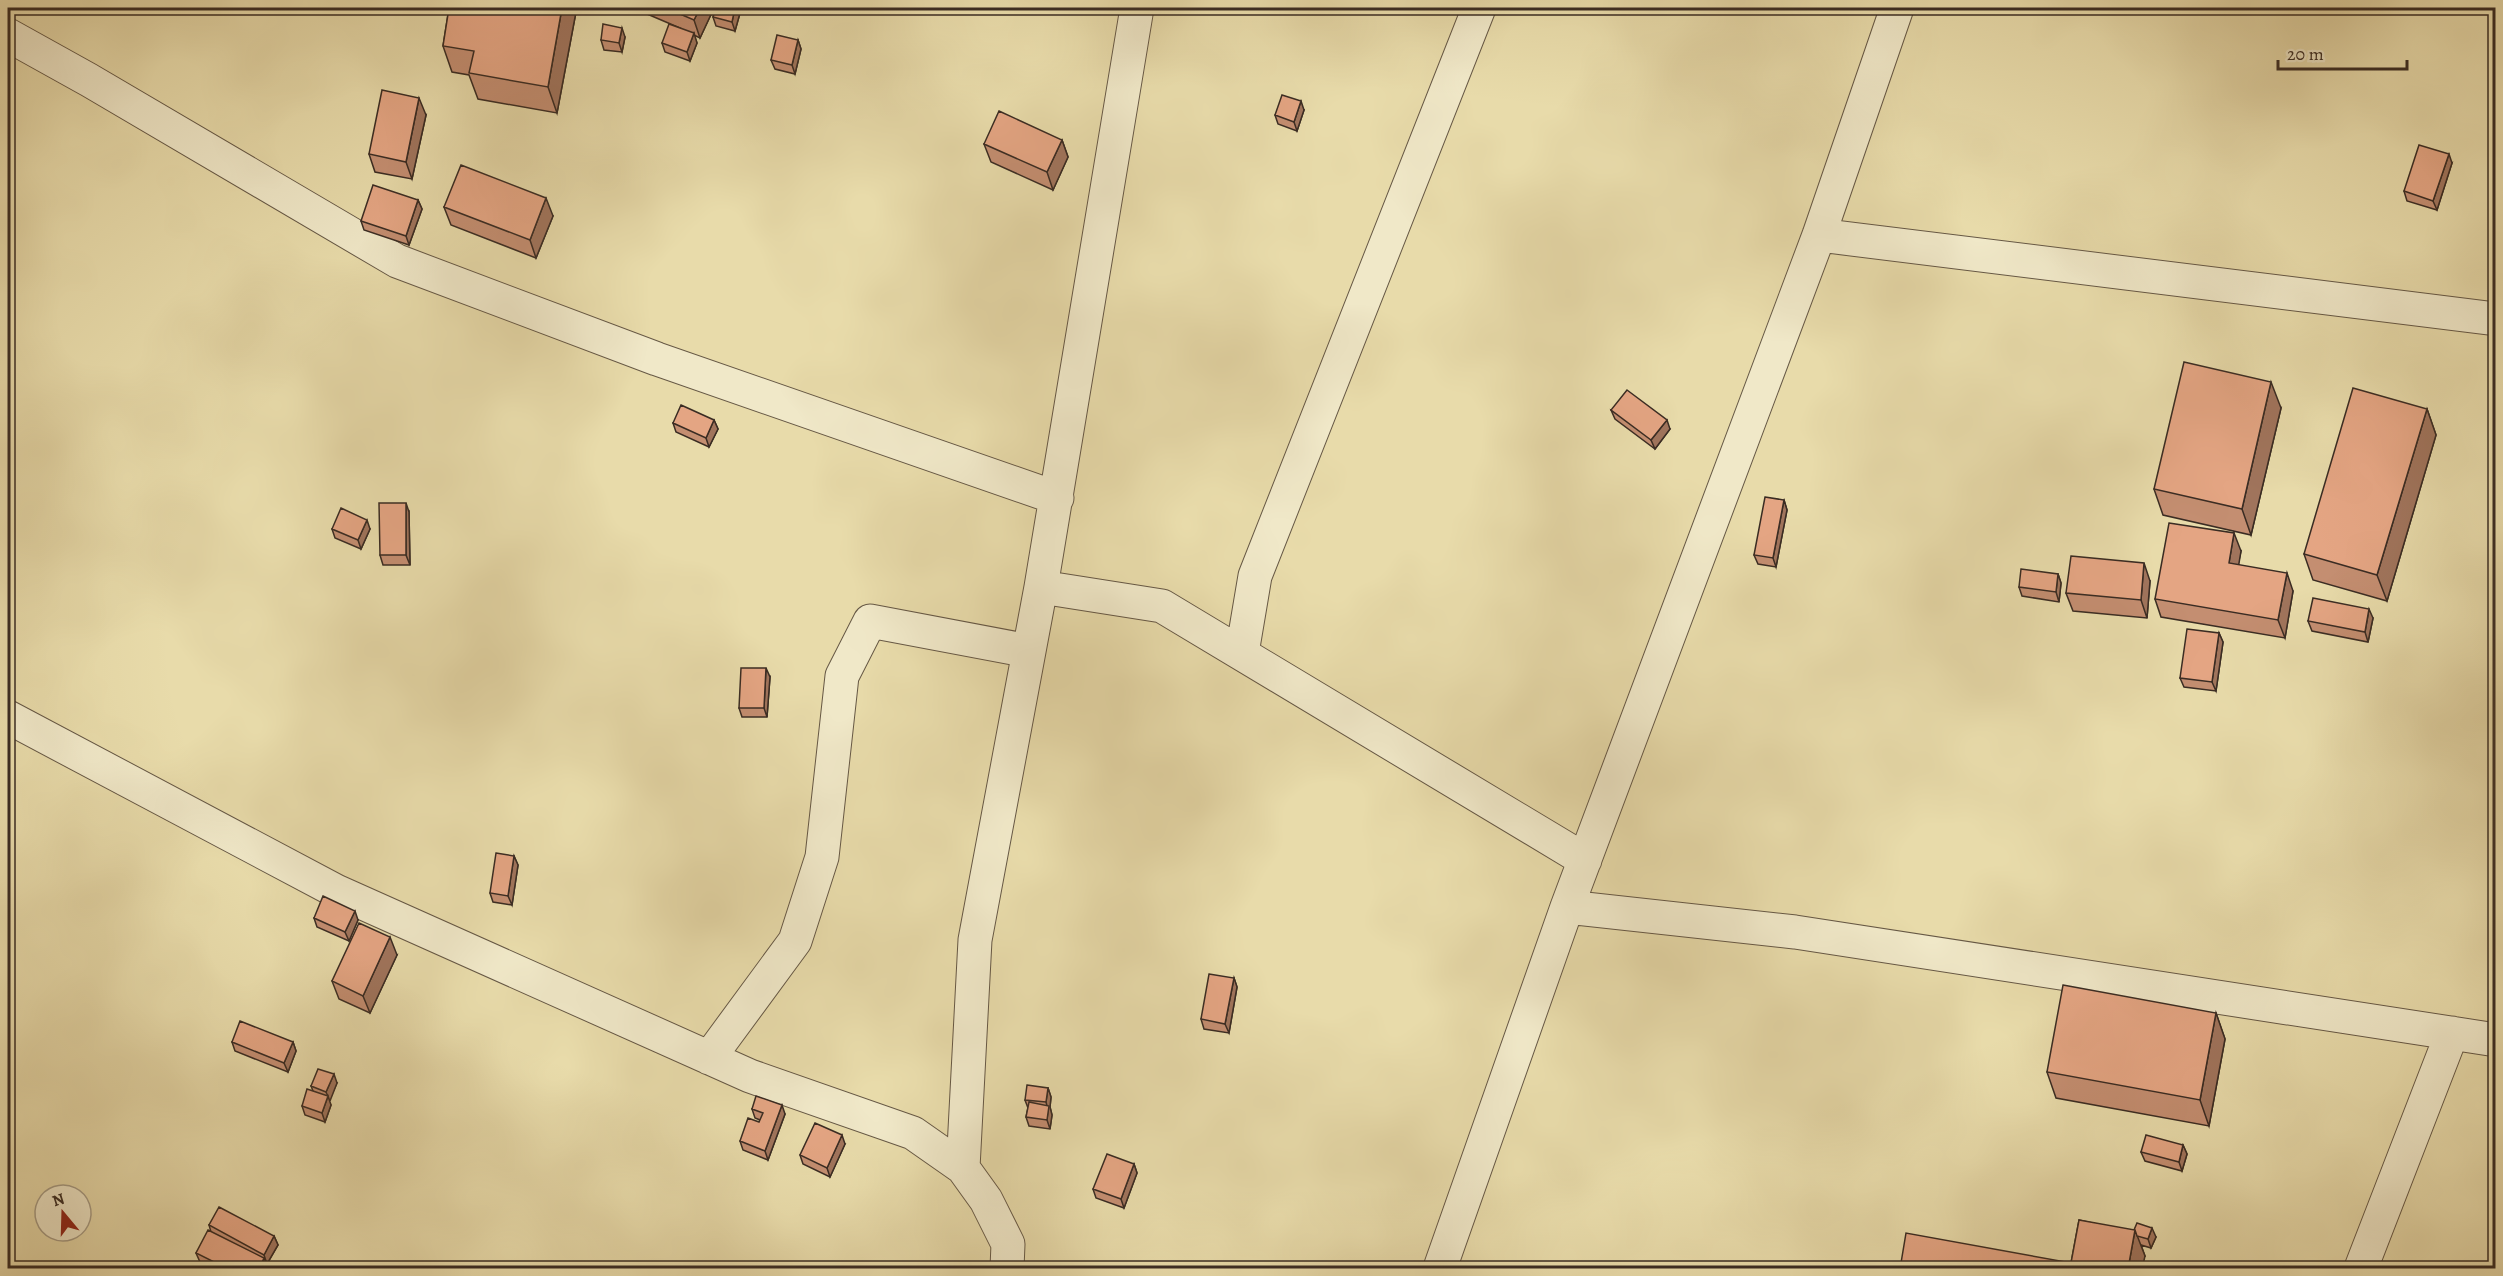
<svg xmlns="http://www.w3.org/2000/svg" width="2503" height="1276" font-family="Alegreya,serif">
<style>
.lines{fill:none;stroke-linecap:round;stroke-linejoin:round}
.minor-casing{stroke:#665845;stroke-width:35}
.minor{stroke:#f0e8c8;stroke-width:33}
.wall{fill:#c48e71;stroke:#3a2c23;stroke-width:1.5}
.shaded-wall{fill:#a0745c;stroke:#3a2c23;stroke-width:1.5}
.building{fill:#e4a583;stroke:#3a2c23;stroke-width:1.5}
</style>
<rect width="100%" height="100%" fill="#e8dbaa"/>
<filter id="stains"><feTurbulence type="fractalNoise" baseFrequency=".00333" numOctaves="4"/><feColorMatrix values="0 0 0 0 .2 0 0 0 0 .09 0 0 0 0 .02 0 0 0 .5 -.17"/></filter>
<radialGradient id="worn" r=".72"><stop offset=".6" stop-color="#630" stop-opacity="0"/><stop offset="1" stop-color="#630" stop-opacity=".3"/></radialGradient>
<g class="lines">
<defs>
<path id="minor" d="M8 35 89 80 397 261 657 359 1057 498
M1819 235 2496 319
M1041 587 1162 606 1585 860
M1242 653 1255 576 1479 8
M8 717 336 891 750 1076 913 1133 963 1168 986 1200 1008 1244 1007 1268
M1567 907 1795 932 2496 1040
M709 1058 795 941 822 857 842 676 870 621 1029 651
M963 1168 975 940 1041 587 1137 8
M1440 1268 1567 907 1819 235 1897 8
M2361 1268 2452 1033"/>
</defs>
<use href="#minor" class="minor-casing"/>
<use href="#minor" class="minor"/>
</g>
<path class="wall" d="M449 8H574L576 12 557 113 478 99 469 75 452 72 443 46Z
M633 8H714L700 38 694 35 697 43 690 61 665 52 662 43 680 28Z
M716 8H737L740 13 735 31 716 26 713 17Z
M625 37 622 52 604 50 601 40Z
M798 40 801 49 795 74 775 69 771 60Z
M1304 110 1297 131 1278 124 1275 115Z
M426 115 412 179 375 172 369 154Z
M1062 140 1068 157 1053 190 991 162 984 144Z
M2452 163 2437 210 2407 201 2404 191Z
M418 200 422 209 409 245 364 230 361 221Z
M444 207 553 216 536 258 451 225Z
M2281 408 2251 535 2163 515 2154 489Z
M2427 409 2436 435 2387 601 2313 580 2304 554Z
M1611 410 1670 429 1655 449 1615 419Z
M714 420 718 429 709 447 676 432 673 423Z
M1784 500 1787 510 1776 567 1758 564 1754 555Z
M409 512 410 565H383L380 555Z
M332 529H370L361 549 335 538Z
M2241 551 2238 565 2293 591 2285 638 2161 617 2155 599Z
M2058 574 2061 583 2059 602 2022 596 2019 587Z
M2150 581 2147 618 2073 611 2066 593Z
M2373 618 2368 642 2312 631 2308 621Z
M2219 633 2223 642 2216 691 2184 687 2180 678Z
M770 677 767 717H742L739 708Z
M514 856 518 865 512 905 493 902 490 893Z
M314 918 358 920 349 941 317 927Z
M397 955 370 1013 339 999 332 981Z
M1234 978 1237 987 1229 1033 1204 1029 1201 1019Z
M2216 1013 2225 1039 2209 1126 2056 1098 2047 1072Z
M232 1042H293L296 1051 288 1072 235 1051Z
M337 1083 329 1101 331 1105 325 1122 305 1115 302 1106 313 1091 311 1086Z
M1048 1088 1051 1097 1050 1107 1052 1115 1050 1129 1029 1126 1026 1117 1028 1108 1025 1100Z
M752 1109 785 1114 768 1160 743 1150 740 1141 759 1122 760 1120 755 1118Z
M845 1144 830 1177 803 1164 800 1155Z
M2183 1145 2187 1154 2182 1171 2145 1161 2141 1152Z
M1134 1164 1137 1173 1124 1208 1096 1198 1093 1189Z
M2079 1220 2156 1237 2151 1248 2141 1245 2145 1256 2071 1263Z
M209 1225 274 1236 278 1245 267 1264V1263L268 1267 267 1269H212L200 1262 196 1253 211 1232Z"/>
<path class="shaded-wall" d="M562 8H574L576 12 557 113 548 87Z
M700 8H714L700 38 694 20Z
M735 8H737L740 13 735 31 732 22Z
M622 28 625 37 622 52 619 43Z
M694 33 697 43 690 61 687 52Z
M798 40 801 49 795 74 792 65Z
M419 98 426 115 412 179 406 162Z
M1301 101 1304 110 1297 131 1294 122Z
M1062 140 1068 157 1053 190 1047 172Z
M2449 154 2452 163 2437 210 2433 201Z
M546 198 553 216 536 258 530 240Z
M418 200 422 209 409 245 406 236Z
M2271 382 2281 408 2251 535 2242 509Z
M2427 409 2436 435 2387 601 2377 575Z
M714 420 718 429 709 447 706 438Z
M1667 420 1670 429 1655 449 1651 440Z
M1784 500 1787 510 1776 567 1773 558Z
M406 503 409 512 410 565 406 555Z
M367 520 370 529 361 549 358 540Z
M2234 533 2241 551 2236 581 2229 563Z
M2144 563 2150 581 2147 618 2141 600Z
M2287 573 2293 591 2285 638 2278 620Z
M2058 574 2061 583 2059 602 2056 592Z
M2369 609 2373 618 2368 642 2365 632Z
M2219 633 2223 642 2216 691 2212 682Z
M766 668 770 677 767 717 764 708Z
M514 856 518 865 512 905 508 896Z
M355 911 358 920 349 941 345 932Z
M390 937 397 955 370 1013 363 996Z
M1234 978 1237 987 1229 1033 1225 1024Z
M2216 1013 2225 1039 2209 1126 2200 1100Z
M293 1042 296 1051 288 1072 284 1063Z
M334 1074 337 1083 330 1101 326 1092Z
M1048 1088 1051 1097 1050 1107 1052 1115 1050 1129 1047 1120 1048 1110 1046 1102Z
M328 1096 331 1105 325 1122 322 1113Z
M782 1105 785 1114 768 1160 765 1151Z
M842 1135 845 1144 830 1177 827 1168Z
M2183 1145 2187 1154 2182 1171 2179 1162Z
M1134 1164 1137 1173 1124 1208 1121 1199Z
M2152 1228 2156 1237 2151 1248 2148 1239Z
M2135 1230 2145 1256 2142 1269H2128Z
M274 1236 278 1245 267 1264 264 1255Z
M264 1258 268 1267 267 1269H259Z"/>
<path class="building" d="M449 8H562L548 87 469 73 474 51 443 46Z
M666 8H700L694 20Z
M716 8H735L732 22 713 17Z
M603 24 622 28 619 43 601 40Z
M669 24 694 33 687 52 662 43Z
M777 35 798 40 792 65 771 60Z
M382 90 419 98 406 162 369 154Z
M1282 95 1301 101 1294 122 1275 115Z
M999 111 1062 140 1047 172 984 144Z
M2419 145 2449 154 2433 201 2404 191Z
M461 165 546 198 530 240 444 207Z
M373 185 418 200 406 236 361 221Z
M2184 362 2271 382 2242 509 2154 489Z
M2353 388 2427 409 2377 575 2304 554Z
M1627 390 1667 420 1651 440 1611 410Z
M681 405 714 420 706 438 673 423Z
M1765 497 1784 500 1773 558 1754 555Z
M379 503H406V555H380Z
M341 508 367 520 358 540 332 529Z
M2169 523 2234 533 2229 563 2287 573 2278 620 2155 599Z
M2071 556 2144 563 2141 600 2066 593Z
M2021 569 2058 574 2056 592 2019 587Z
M2313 598 2369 609 2365 632 2308 621Z
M2187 629 2219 633 2212 682 2180 678Z
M741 668H766L764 708H739Z
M496 853 514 856 508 896 490 893Z
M323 896 355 911 345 932 314 918Z
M359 923 390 937 363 996 332 981Z
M1209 974 1234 978 1225 1024 1201 1019Z
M2063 985 2216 1013 2200 1100 2047 1072Z
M240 1021 293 1042 284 1063 232 1042Z
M318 1069 334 1074 326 1092 311 1086Z
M1027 1085 1048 1088 1046 1102 1025 1100Z
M307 1089 328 1096 322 1113 302 1106Z
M756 1096 782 1105 765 1151 740 1141 748 1118 759 1122 763 1113 752 1109Z
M1029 1102 1049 1106 1047 1120 1026 1117Z
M815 1123 842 1135 827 1168 800 1155Z
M2146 1135 2183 1145 2179 1162 2141 1152Z
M1107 1154 1134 1164 1121 1199 1093 1189Z
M219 1207 274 1236 264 1255 209 1225Z
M2079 1220 2135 1230 2128 1269H1900L1906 1233 2071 1263Z
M2137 1223 2152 1228 2148 1239 2137 1236 2135 1230H2134Z
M208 1230 264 1258 259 1269H228L196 1253Z"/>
<rect width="2503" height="1276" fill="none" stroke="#e8dbaa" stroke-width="30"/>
<rect x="9" y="9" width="2485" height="1258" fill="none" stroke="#3a2c23" stroke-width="3"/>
<rect x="15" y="15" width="2473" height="1246" fill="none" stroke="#3a2c23" stroke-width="1.5"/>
<g transform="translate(63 1213) rotate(341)"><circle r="28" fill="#f0e8c8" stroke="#a79d86" stroke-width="1.5"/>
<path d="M0-4.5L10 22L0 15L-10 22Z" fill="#8f2418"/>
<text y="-9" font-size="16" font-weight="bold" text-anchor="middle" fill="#3a2c23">N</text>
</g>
<path d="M2278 60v9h129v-9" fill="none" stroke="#3a2c23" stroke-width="3"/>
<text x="2287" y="60" font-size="18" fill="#3a2c23" stroke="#f0e8c8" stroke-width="4.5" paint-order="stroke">20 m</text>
<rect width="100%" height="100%" filter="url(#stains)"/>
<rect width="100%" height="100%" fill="url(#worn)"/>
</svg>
